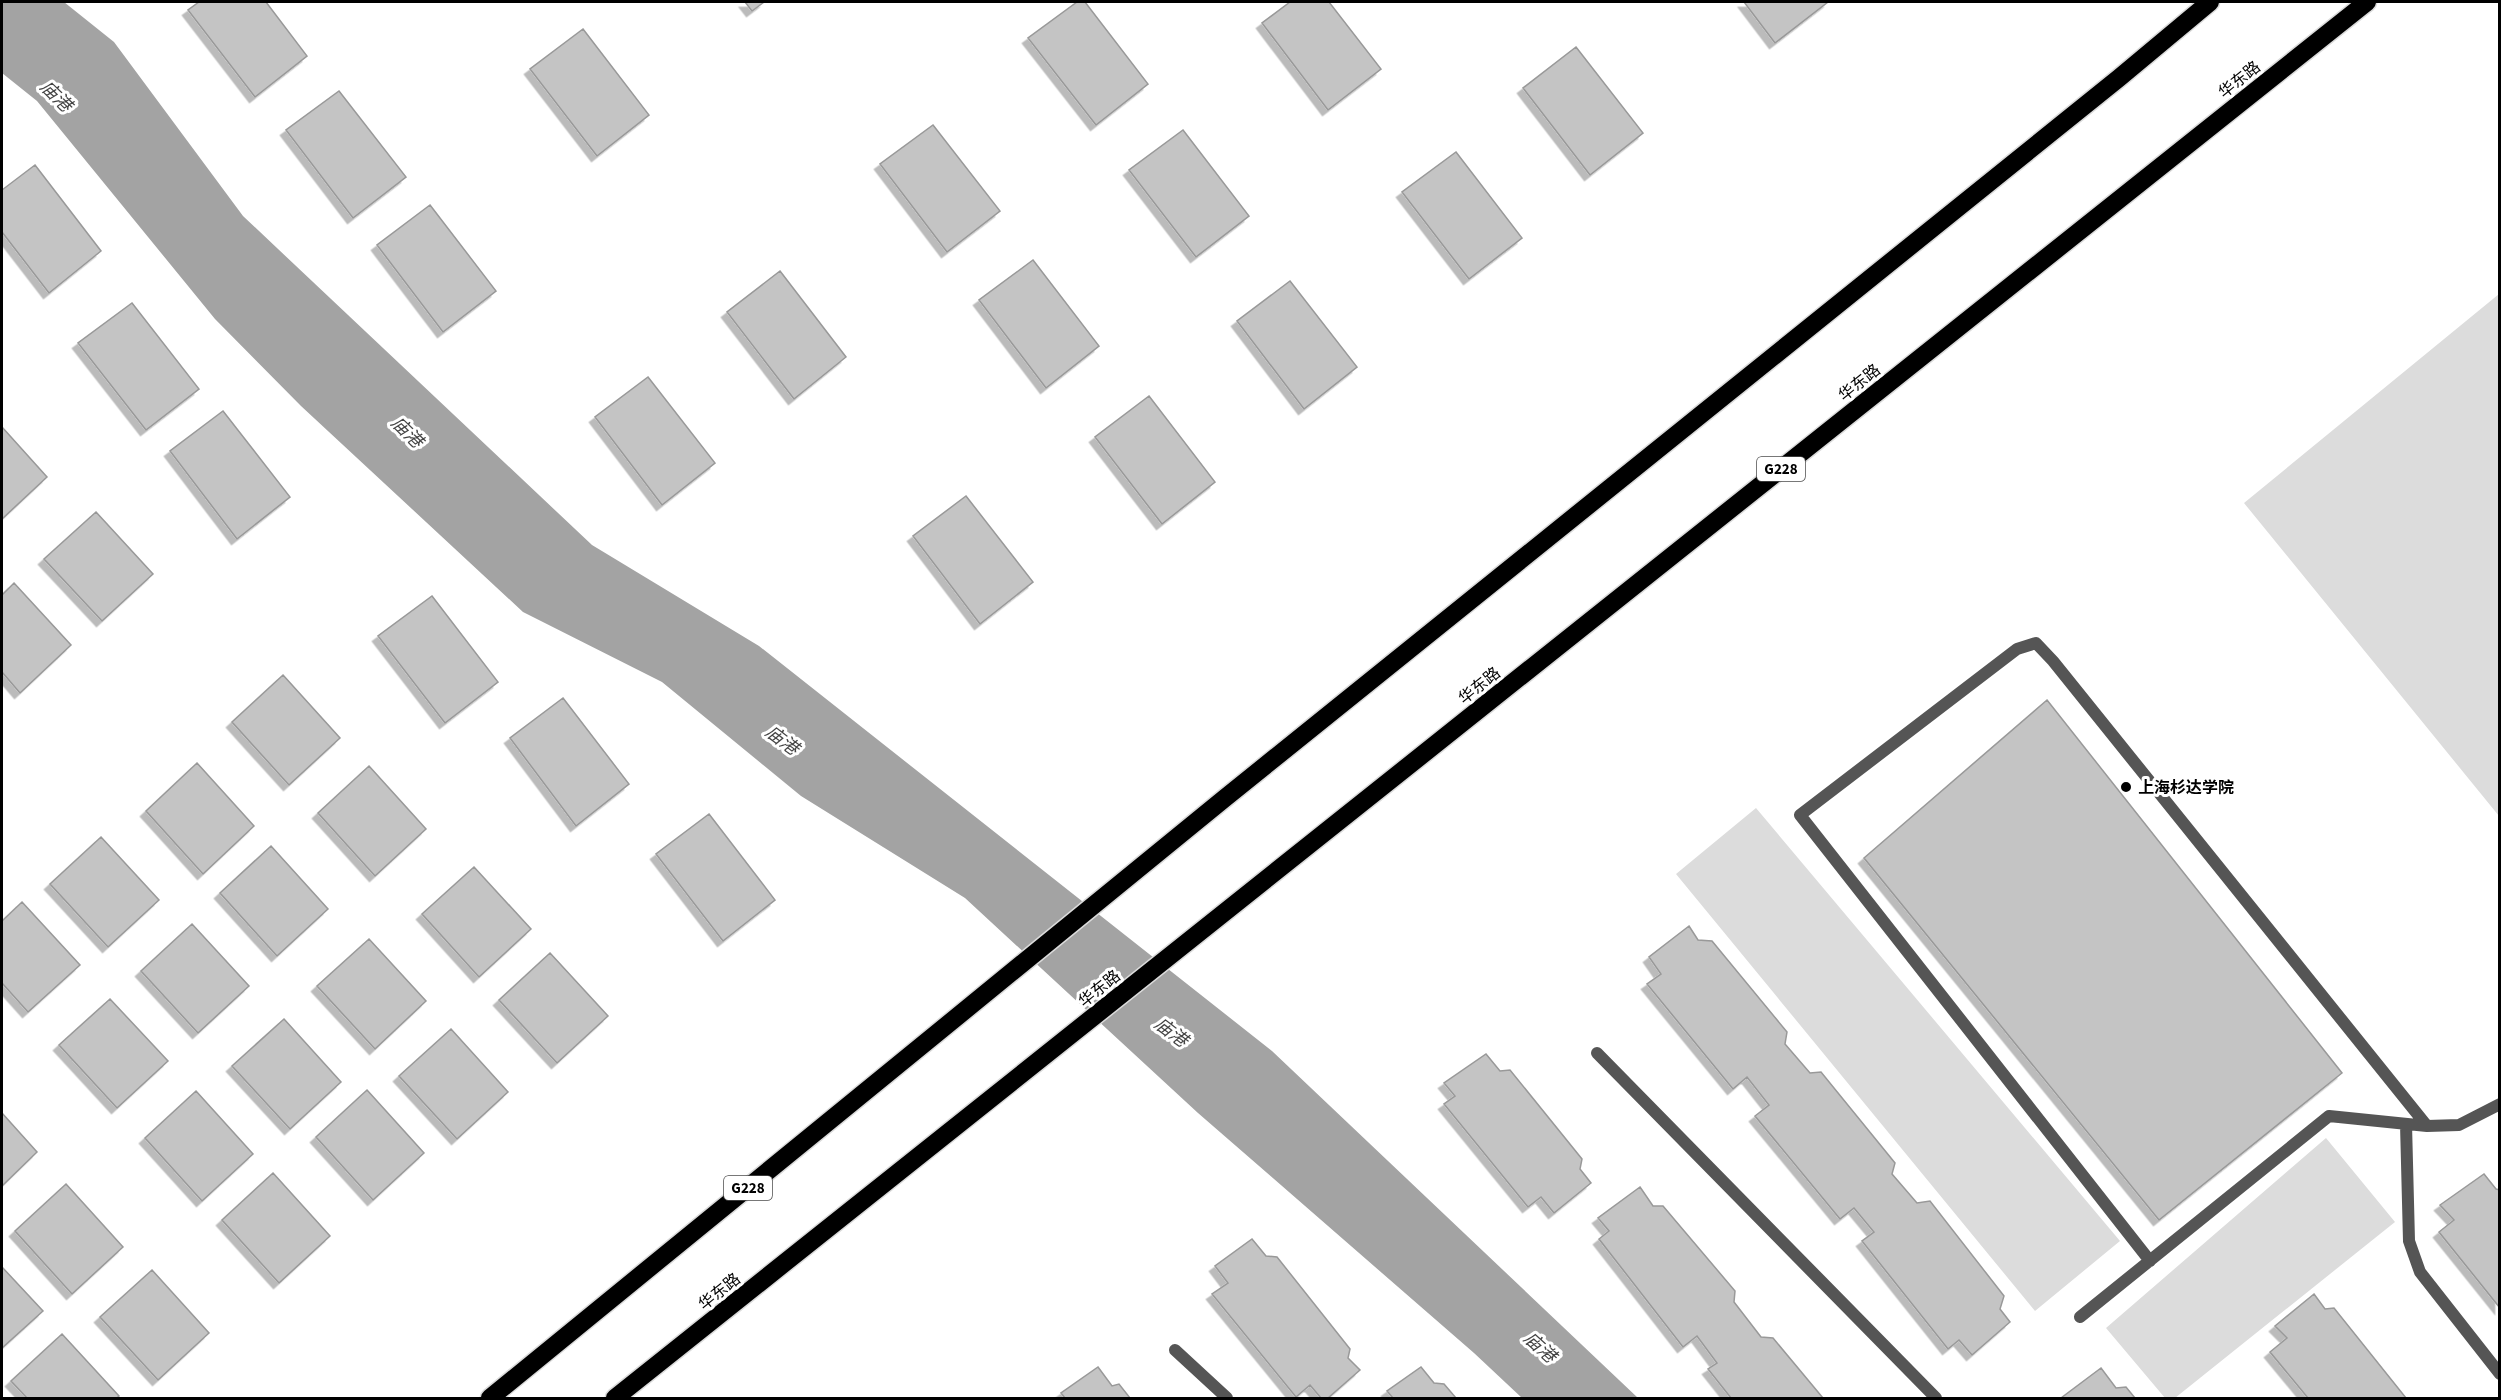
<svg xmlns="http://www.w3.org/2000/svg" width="2501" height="1400" font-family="'Source Sans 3','Noto Sans SC',sans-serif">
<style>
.green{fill:#dcdcdc}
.water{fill:#a3a3a3}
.building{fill:#c4c4c4;stroke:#999;stroke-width:1.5;filter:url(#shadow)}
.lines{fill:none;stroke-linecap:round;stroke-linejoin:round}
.highway-casing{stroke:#dbdbdb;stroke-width:21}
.lane{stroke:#555;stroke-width:12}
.highway{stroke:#000;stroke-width:18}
.poi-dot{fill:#000;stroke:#fff;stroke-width:2}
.labels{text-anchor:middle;stroke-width:6;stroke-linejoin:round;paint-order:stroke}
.shield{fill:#fff;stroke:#4c4c4c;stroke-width:1.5}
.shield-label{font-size:15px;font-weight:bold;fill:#000}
.street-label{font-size:16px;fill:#000;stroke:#fff}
.poi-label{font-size:16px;font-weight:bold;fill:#000;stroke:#fff;text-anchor:start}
.water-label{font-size:18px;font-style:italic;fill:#444;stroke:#fff}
</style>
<defs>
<filter id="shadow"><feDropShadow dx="-5.5" dy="5.5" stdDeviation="0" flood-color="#0004"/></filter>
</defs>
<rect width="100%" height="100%" fill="#fff"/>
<path class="green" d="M2499 294V816L2244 503Z
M1756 808 2120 1241 2035 1311 1676 874Z
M2326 1138 2395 1222 2175 1398H2165L2106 1328Z"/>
<path class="water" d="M2 2H64L114 42 243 216 592 545 759 646 1272 1051 1638 1398H1522L1474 1353 1198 1113 965 898 801 796 662 682 523 612 301 406 215 319 37 101 2 73Z"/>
<path class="building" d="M199 2H266L307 56 255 97 188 10Z
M745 2H764L752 11Z
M1077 2H1085L1148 84 1096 125 1028 38Z
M1290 2H1329L1381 69 1328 110 1262 23Z
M1744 2H1828L1775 43Z
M583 29 649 115 597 156 530 69Z
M1576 47 1643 133 1590 175 1523 88Z
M339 91 406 177 353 218 286 130Z
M933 125 1000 211 947 252 880 164Z
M1183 130 1249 216 1196 257 1129 170Z
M1456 152 1522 238 1469 279 1402 192Z
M35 165 101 251 49 293 2 232V190Z
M430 205 496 291 443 332 377 245Z
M1033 260 1099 346 1046 388 979 300Z
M780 271 846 357 794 399 727 312Z
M1290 281 1357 367 1304 409 1237 321Z
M132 303 199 389 146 430 78 343Z
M648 377 715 463 662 505 595 417Z
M1149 396 1215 482 1162 524 1095 437Z
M223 411 290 497 237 539 170 451Z
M2 427 47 477 2 519Z
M966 496 1033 582 980 624 913 536Z
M96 512 153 574 102 621 44 559Z
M14 583 71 645 20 693 2 672V595Z
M432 596 498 682 445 723 378 636Z
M283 675 340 738 289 785 232 722Z
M563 698 629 784 576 826 510 738Z
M2047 700 2342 1073 2159 1220 1864 858Z
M197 763 254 826 203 874 146 811Z
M369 766 426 829 375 876 318 813Z
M709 814 775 900 723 941 656 854Z
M101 837 159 900 108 947 50 884Z
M271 846 328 909 277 956 220 893Z
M474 867 531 929 479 977 422 914Z
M22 902 80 965 28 1012 2 983V921Z
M192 924 249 986 198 1033 141 971Z
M1689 926 1698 940 1712 941 1787 1032 1785 1044 1810 1073 1821 1072 1895 1163 1892 1174 1917 1203 1930 1201 2004 1296 2000 1309 2010 1322 1972 1355 1959 1340 1948 1349 1862 1241 1874 1232 1854 1208 1840 1219 1755 1116 1769 1105 1747 1077 1733 1089 1647 984 1661 974 1649 957Z
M369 939 426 1001 375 1049 317 986Z
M550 953 608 1016 557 1063 499 1000Z
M110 999 168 1061 117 1108 59 1045Z
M284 1019 341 1082 290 1129 232 1066Z
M451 1029 508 1092 457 1139 399 1076Z
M1486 1054 1500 1071 1510 1070 1582 1159 1580 1169 1591 1183 1554 1213 1541 1197 1528 1207 1444 1104 1455 1096 1444 1083Z
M367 1090 424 1153 373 1200 316 1137Z
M196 1091 253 1154 202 1201 145 1138Z
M2 1113 37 1152 2 1186Z
M273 1173 330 1236 279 1283 222 1220Z
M2484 1174 2496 1189 2500 1190V1308L2439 1232 2454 1220 2440 1205Z
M66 1184 123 1247 72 1294 15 1231Z
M1640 1187 1653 1206H1663L1735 1291 1734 1302 1761 1337 1773 1338 1823 1398H1731L1708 1369 1717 1363 1697 1336 1683 1347 1599 1239 1609 1231 1598 1218Z
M1252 1239 1266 1256 1277 1257 1350 1349 1348 1358 1360 1370 1328 1398H1321L1310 1385 1296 1397 1212 1294 1228 1283 1215 1266Z
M2 1267 43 1311 2 1348Z
M152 1270 209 1333 158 1380 100 1317Z
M2314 1294 2325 1309 2334 1308 2406 1398H2308L2270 1352 2287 1338 2275 1326Z
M62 1334 119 1396 117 1398H27L11 1381Z
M1098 1367 1112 1386 1119 1384 1130 1398H1065L1061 1393Z
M1421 1367 1434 1383 1444 1384 1456 1398H1393L1387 1391Z
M2101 1368 2116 1388 2126 1387 2135 1398H2061Z"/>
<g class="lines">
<defs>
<path id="highway" d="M490 1398 1225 798 2119 78 2210 2
M615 1398 2367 2"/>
</defs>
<use href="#highway" class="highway-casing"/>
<path class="lane" d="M1597 1053 1936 1398
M2406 1124 2409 1241 2420 1272 2500 1374
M2150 1261 1800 815 2017 649 2036 643 2053 661 2427 1126
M2080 1317 2329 1116 2427 1126 2459 1125 2500 1104
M1175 1350 1227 1398"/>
<use href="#highway" class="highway"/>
</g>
<circle class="poi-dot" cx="2126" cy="787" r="6"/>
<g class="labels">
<g class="shield">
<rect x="1757" y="457" width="48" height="24" rx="4.5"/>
<rect x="724" y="1176" width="48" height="24" rx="4.5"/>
</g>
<g class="shield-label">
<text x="1781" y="474">G228</text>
<text x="748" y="1193">G228</text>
</g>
<g class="street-label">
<text transform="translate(2239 79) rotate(-39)" y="6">华东路</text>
<text transform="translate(1859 382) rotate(-39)" y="6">华东路</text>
<text transform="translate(1479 685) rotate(-39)" y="6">华东路</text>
<text transform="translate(1099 988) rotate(-39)" y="6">华东路</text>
<text transform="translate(719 1291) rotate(-39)" y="6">华东路</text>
</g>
<g class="poi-label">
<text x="2138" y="793">上海杉达学院</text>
</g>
<g class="water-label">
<text transform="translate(56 96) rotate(44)" y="6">庙港</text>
<text transform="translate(407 432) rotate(44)" y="6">庙港</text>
<text transform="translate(782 740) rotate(37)" y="6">庙港</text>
<text transform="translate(1171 1032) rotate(37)" y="6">庙港</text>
<text transform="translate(1540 1347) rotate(42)" y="6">庙港</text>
</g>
</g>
<rect width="2501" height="1400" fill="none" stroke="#000000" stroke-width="6"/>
</svg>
